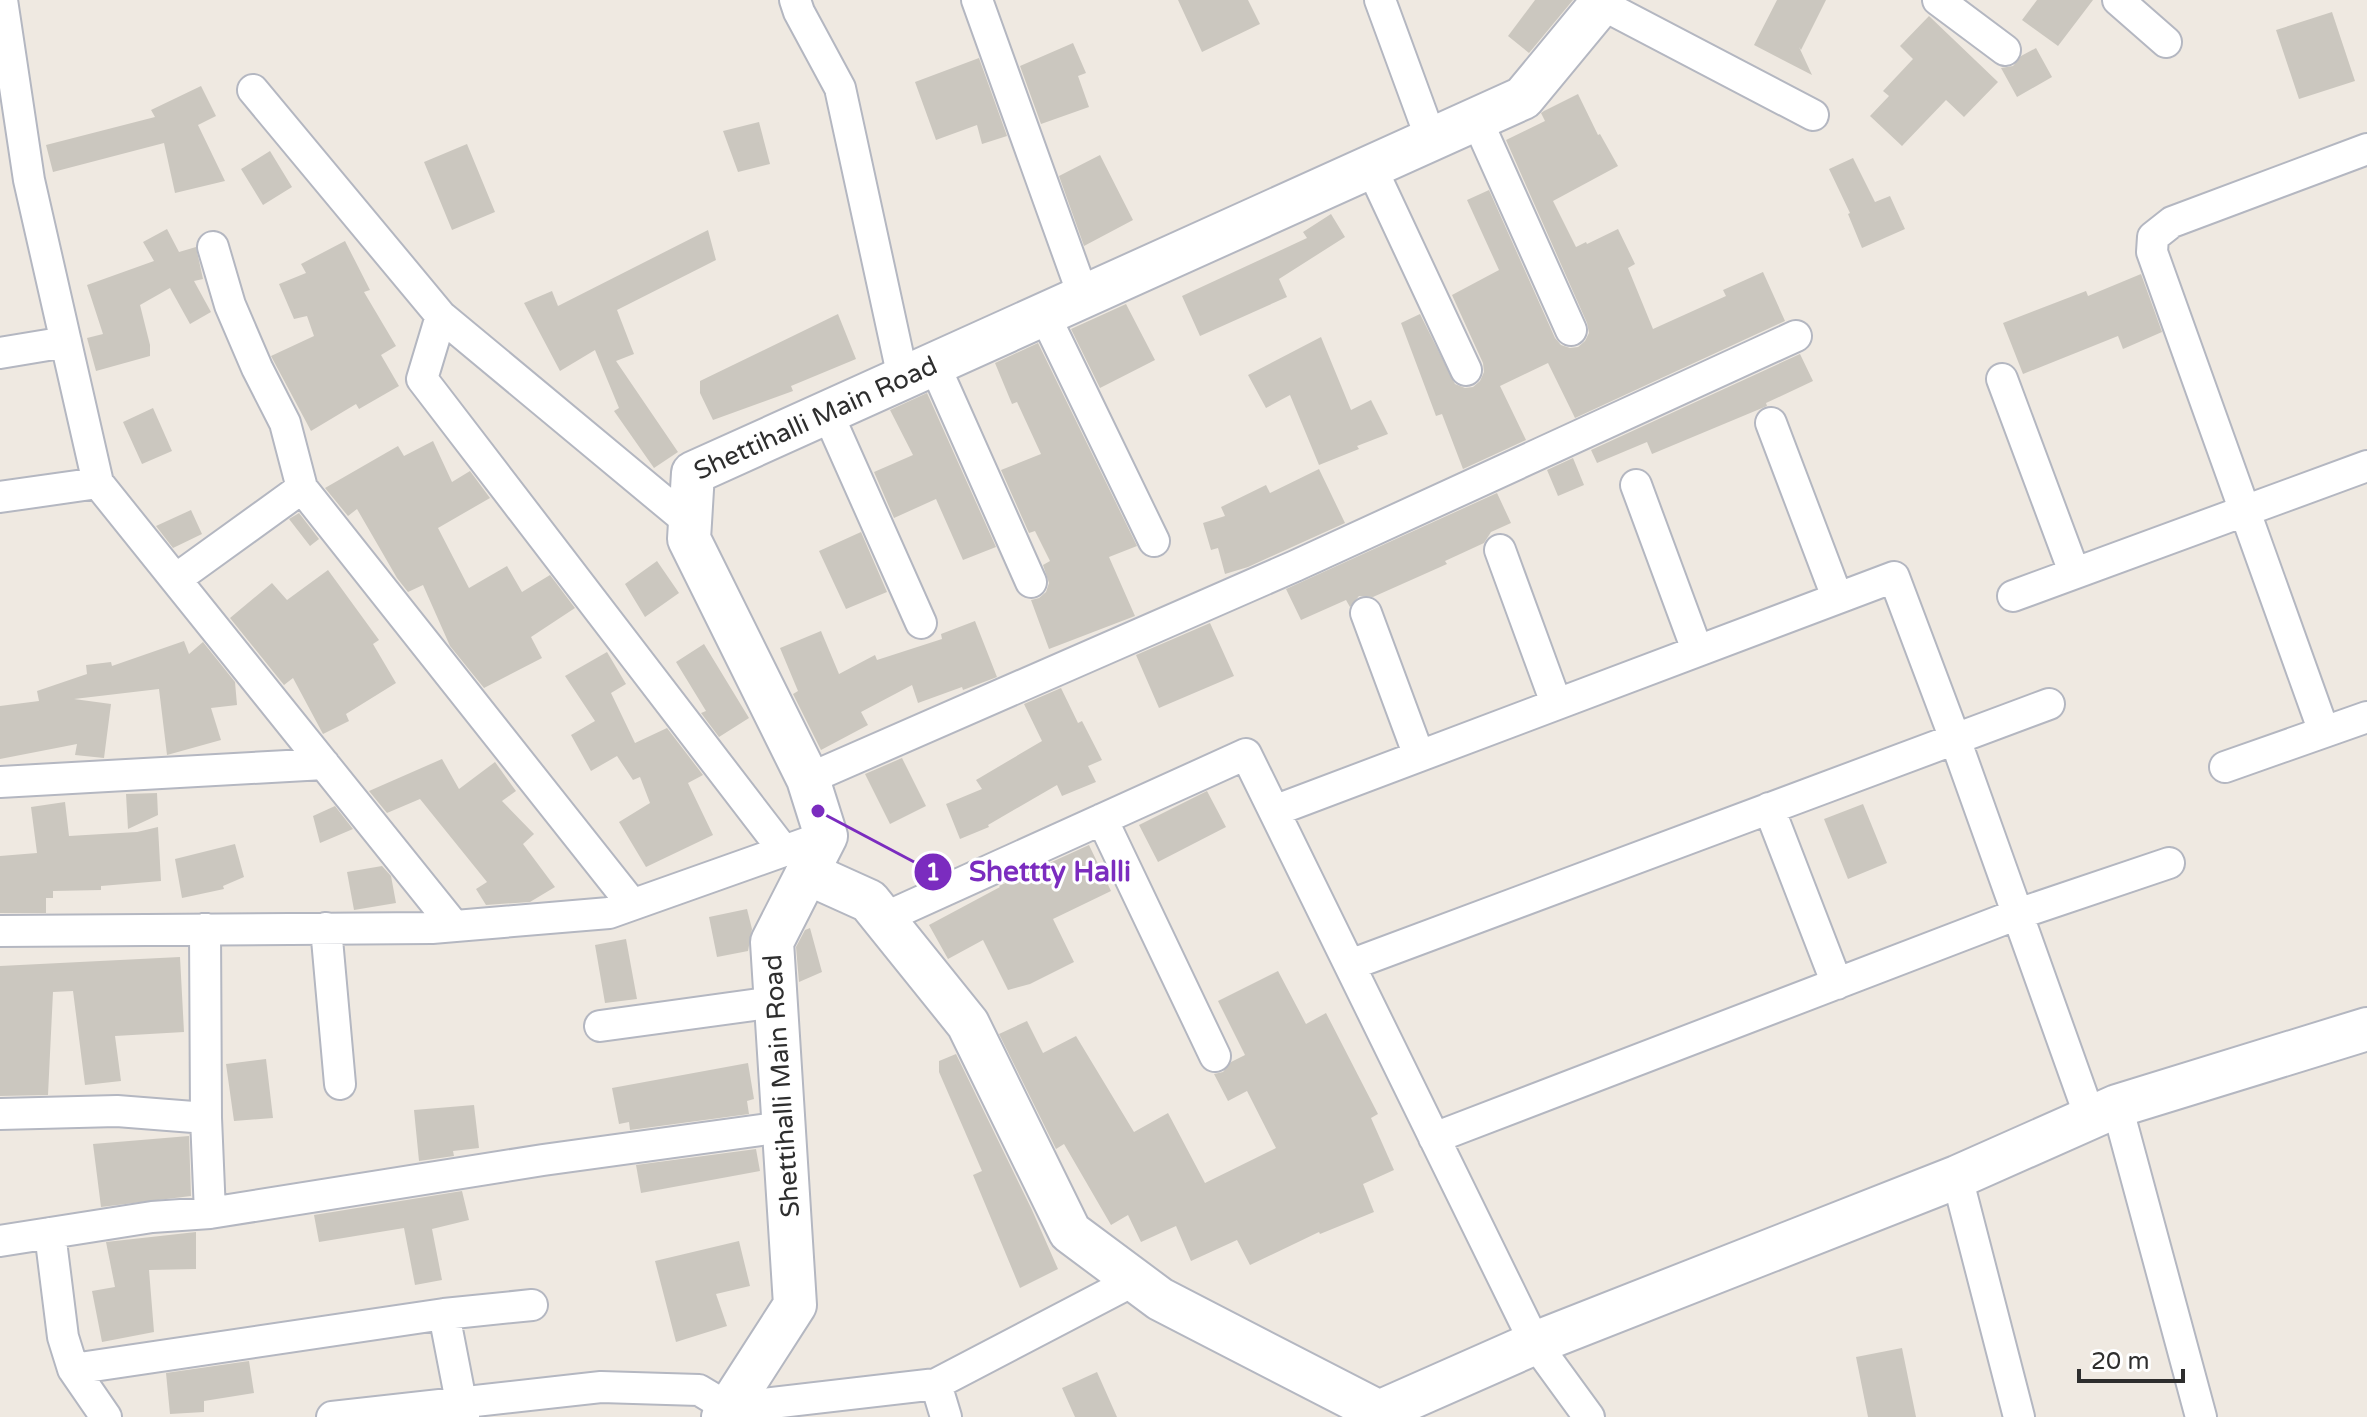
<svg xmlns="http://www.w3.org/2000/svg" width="2367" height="1417" font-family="'Varela Round',sans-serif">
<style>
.building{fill:#cbc7bf}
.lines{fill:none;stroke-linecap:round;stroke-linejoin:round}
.street-casing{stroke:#b4b7c1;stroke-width:34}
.secondary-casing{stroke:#b4b7c1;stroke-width:46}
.street{stroke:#fff;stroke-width:30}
.secondary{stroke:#fff;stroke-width:42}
.labels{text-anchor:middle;stroke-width:6;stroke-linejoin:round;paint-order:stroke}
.street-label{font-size:26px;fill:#2e2e2e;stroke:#fff}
.leader{fill:none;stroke:#7b2cbf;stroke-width:3}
.callout-dot{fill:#7b2cbf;stroke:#fff;stroke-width:3}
.mark-label{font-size:24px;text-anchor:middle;font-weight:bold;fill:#fff}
.callout-label{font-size:28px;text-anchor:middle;font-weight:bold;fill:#7b2cbf;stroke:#fff;stroke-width:6;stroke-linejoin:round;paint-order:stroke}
</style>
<rect width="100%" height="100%" fill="#efe9e1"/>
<path class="building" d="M1178 0H1248L1260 24 1202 52Z
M1535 0H1573L1529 53 1508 36Z
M1777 0H1826L1801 50 1799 47 1812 75 1754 45Z
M2037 0H2093L2058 46 2022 20Z
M2332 12 2355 81 2299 99 2276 30Z
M1929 16 1998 82 1964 117 1946 100 1902 146 1870 116 1889 96 1883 91 1913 59 1900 46Z
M1073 43 1086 73 1078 76 1089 107 1041 124 1020 66Z
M2036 48 2052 77 2017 97 2001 68 2013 66 2021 56Z
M979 58 1007 136 982 144 977 125 936 140 915 82Z
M201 86 216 116 198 125 225 181 175 193 164 143 53 172 46 145 155 117 151 110Z
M1578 94 1598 135 1600 134 1618 166 1553 201 1576 247 1586 242 1587 244 1618 229 1635 264 1628 268 1653 329 1726 296 1723 290 1763 272 1785 321 1575 418 1548 363 1500 386 1526 440 1463 469 1442 414 1436 416 1401 323 1420 314 1455 384 1465 388 1473 387 1480 381 1484 372 1483 363 1452 295 1499 270 1467 200 1489 190 1555 338 1561 345 1570 348 1578 347 1585 341 1589 333 1587 323 1506 140 1545 121 1541 113 1544 111Z
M759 122 770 164 738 172 723 131Z
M467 144 495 212 452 230 424 162Z
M270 151 292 187 263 205 241 169Z
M1100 155 1133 220 1084 246 1059 176Z
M1853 158 1875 202 1890 196 1905 229 1862 248 1848 214 1850 213 1829 169Z
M1331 214 1345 237 1279 279 1287 297 1200 336 1182 296 1307 238 1303 232Z
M167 229 179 252 196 247 203 279 194 281 211 312 190 324 170 288 140 305 150 345V356L96 371 87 338 103 334 87 285 154 261 143 242Z
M708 230 716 260 617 310 634 354 616 361 678 452 654 468 614 411 619 408 595 350 560 371 524 303 552 291 558 306Z
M345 241 370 290 364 292 396 346 381 355 399 386 359 409 356 404 311 431 271 356 314 336 307 316 294 319 279 284 306 273 301 264Z
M2141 274 2162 332 2123 349 2118 336 2023 374 2003 323 2086 291 2088 296Z
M1126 304 1155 360 1100 388 1071 329Z
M838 314 856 359 791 386 793 391 713 420 700 393V381Z
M1321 337 1351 410 1371 400 1388 434 1357 446 1359 449 1319 465 1290 395 1266 408 1248 375Z
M1038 343 1137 546 1109 557 1135 616 1049 649 1031 600 1039 598 1046 592 1049 583 1043 565 1050 561 1035 531 1029 533 1001 470 1041 454 1017 402 1012 404 995 363Z
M1800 354 1813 381 1766 403 1767 406 1652 454 1647 442 1597 463 1591 450Z
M927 393 996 547 963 560 936 499 894 518 874 472 913 455 890 410Z
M153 408 172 451 142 464 123 422Z
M433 441 452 482 470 471 490 498 438 528 469 588 507 566 522 592 550 575 575 608 531 637 542 658 484 688 450 646 423 585 408 592 397 578 357 509 348 516 325 488 398 446 404 456Z
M1573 458 1584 485 1558 496 1547 470Z
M1319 469 1345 523 1248 567 1225 574 1218 548 1211 550 1203 523 1225 516 1221 507 1266 485 1270 493Z
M1497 493 1511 523 1491 532 1484 543 1445 561 1447 564 1373 597 1359 596 1350 607 1346 600 1301 620 1286 589Z
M191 510 202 534 173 548 156 526Z
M299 513 319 539 310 546 289 519Z
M861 532 887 592 846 609 819 551Z
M657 561 679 593 645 617 625 584Z
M328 570 379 640 373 644 396 683 346 714 349 721 323 734 293 678 284 685 230 618 272 583 287 600Z
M975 621 997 677 963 690 962 687 918 703 912 685 861 712 868 725 821 750 793 694 798 691 780 648 821 631 839 674 875 655 877 660 942 639 941 634Z
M1210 623 1234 676 1159 708 1136 655Z
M184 641 189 654 203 642 235 682 237 705 211 708 221 740 167 755 159 689 74 699 111 704 104 758 75 755 77 744 0 759V706L39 701 37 691 87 674 86 665 111 662 112 666Z
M704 644 749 718 719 737 701 713 706 711 676 662Z
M607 652 626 684 611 693 635 743 667 728 703 775 688 783 713 835 646 867 619 822 650 803 640 777 633 780 617 756 591 771 571 735 595 721 565 676Z
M1061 688 1078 723 1082 721 1102 760 1088 766 1096 782 1062 796 1057 785 988 825 989 827 960 839 946 804 982 789 976 780 1042 741 1024 704Z
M902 758 926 806 890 824 865 774Z
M442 759 459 789 495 762 516 791 502 801 534 834 523 844 555 887 530 902 486 905 476 889 487 882 420 799 387 813 369 791Z
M1207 791 1226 827 1158 862 1139 825Z
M157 793 158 815 128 829 126 794Z
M65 802 69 836 137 832 158 827 161 881 101 886V890L53 891V898H46V913H0V856L37 853 31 807Z
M1863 804 1887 863 1848 879 1824 819Z
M335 806 353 829 320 843 313 816Z
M235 844 244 877 223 886 224 889 182 898 175 859Z
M1089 845 1111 891 1053 919 1074 962 1030 984 1008 990 983 940 948 959 929 925 1000 887 999 886Z
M382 866 391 876 396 903 354 910 347 872Z
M747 909 752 929 748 951 717 957 709 917Z
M810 928 822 972 799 982 796 947 805 930Z
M626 939 637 999 605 1003 595 945Z
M180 957 184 1032 115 1036 121 1081 85 1085 73 991 53 992 48 1095 0 1096V966Z
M1278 971 1306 1024 1326 1013 1378 1114 1371 1118 1394 1170 1363 1184 1374 1212 1320 1234 1319 1232 1250 1265 1237 1240 1191 1261 1176 1226 1141 1242 1128 1215 1111 1225 1064 1144 1056 1149 999 1034 1027 1021 1043 1053 1076 1036 1134 1132 1168 1113 1205 1183 1276 1148 1247 1091 1228 1101 1214 1074 1223 1072 1231 1062 1245 1055 1218 1001Z
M956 1054 1032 1210 1058 1269 1020 1288 973 1175 982 1171 939 1072V1061Z
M266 1059 273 1118 234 1121 226 1064Z
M748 1063 754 1099 747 1101 749 1114 630 1130 629 1122 619 1124 612 1088Z
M474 1105 479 1148 453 1151 454 1156 419 1161 414 1110Z
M189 1136 191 1196 101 1207 93 1144Z
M756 1149 760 1171 641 1193 636 1165Z
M462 1191 469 1220 432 1229 442 1280 415 1285 404 1228 319 1242 314 1215Z
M196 1232V1269L149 1270 154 1332 102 1342 92 1291 115 1287 106 1242Z
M739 1241 750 1286 716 1294 727 1326 676 1342 655 1261Z
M1902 1348 1916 1417H1868L1856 1357Z
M249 1361 254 1393 204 1401V1412L170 1414 166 1373Z
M1097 1372 1117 1417H1075L1062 1388Z"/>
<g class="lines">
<defs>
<path id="street" d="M2 0 29 180 98 483 454 926
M795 0 799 12 840 88 903 378
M977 0 1083 295
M1380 0 1431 139
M1938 0 2005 50
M2118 0 2166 42
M1601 4 1813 115
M253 90 441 316 690 523
M1476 118 1571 330
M1371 167 1466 370
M1044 314 1154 541
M441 316 422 379 784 851
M0 353 66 342
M934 364 1031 582
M2002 379 2074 572
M827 412 921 623
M1771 423 1837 597
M1636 485 1697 650
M302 488 632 904
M0 497 98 483
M1500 550 1556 703
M176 579 302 488 285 423 257 368 230 305 213 247
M2013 596 2367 466
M1366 613 1419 756
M2324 732 2152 252 2153 237 2172 222 2367 149
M2225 767 2367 717
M808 779 1295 566 1796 336
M0 782 324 764
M1769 808 1837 984
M1274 811 1894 577 1955 739 2090 1117
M1102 819 1215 1056
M884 918 1246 754 1535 1343 1589 1417
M326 928 340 1084
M205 929 206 1118 210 1213
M0 931 432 928 609 913 826 836
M1350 965 2049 704
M600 1026 775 1002
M2117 1106 2201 1417
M0 1114 117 1111 206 1118
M1434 1138 2018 914 2169 863
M1957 1177 2019 1417
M50 1233 63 1337 73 1369 106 1417
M0 1241 152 1217 210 1213 543 1160 783 1127
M444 1314 464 1417
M73 1369 444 1314 532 1305
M332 1417 601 1387 699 1390 729 1408 936 1384
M946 1417 936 1384 1135 1280"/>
<g id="secondary">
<path d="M807 873 869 901 968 1024 1070 1232 1160 1299 1379 1412 1535 1343 1957 1177 2117 1106 2367 1029"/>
<path id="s1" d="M723 1417 795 1305 772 942 826 836 808 779 689 539 693 473 1523 98 1604 0"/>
</g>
</defs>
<use href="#street" class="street-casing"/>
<use href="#secondary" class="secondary-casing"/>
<use href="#street" class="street"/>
<use href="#secondary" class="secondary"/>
</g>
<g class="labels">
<g class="street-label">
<text dy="9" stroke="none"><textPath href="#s1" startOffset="1144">Shettihalli Main Road</textPath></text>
<text transform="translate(781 1086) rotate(-94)" y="9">Shettihalli Main Road</text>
</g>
</g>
<path class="leader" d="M818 811L933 872"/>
<g class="callout-dot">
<circle cx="818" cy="811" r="8"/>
<circle cx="933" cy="872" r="20"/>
</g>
<g class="mark-label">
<text x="933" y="880">1</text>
</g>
<g class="callout-label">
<text x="1050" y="881">Shettty Halli</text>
</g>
<path d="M2079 1369v12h104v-12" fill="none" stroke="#2e2e2e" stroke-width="4"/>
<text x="2091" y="1369" font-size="24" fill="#2e2e2e" stroke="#ffffff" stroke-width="6" paint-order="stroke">20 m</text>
</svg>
